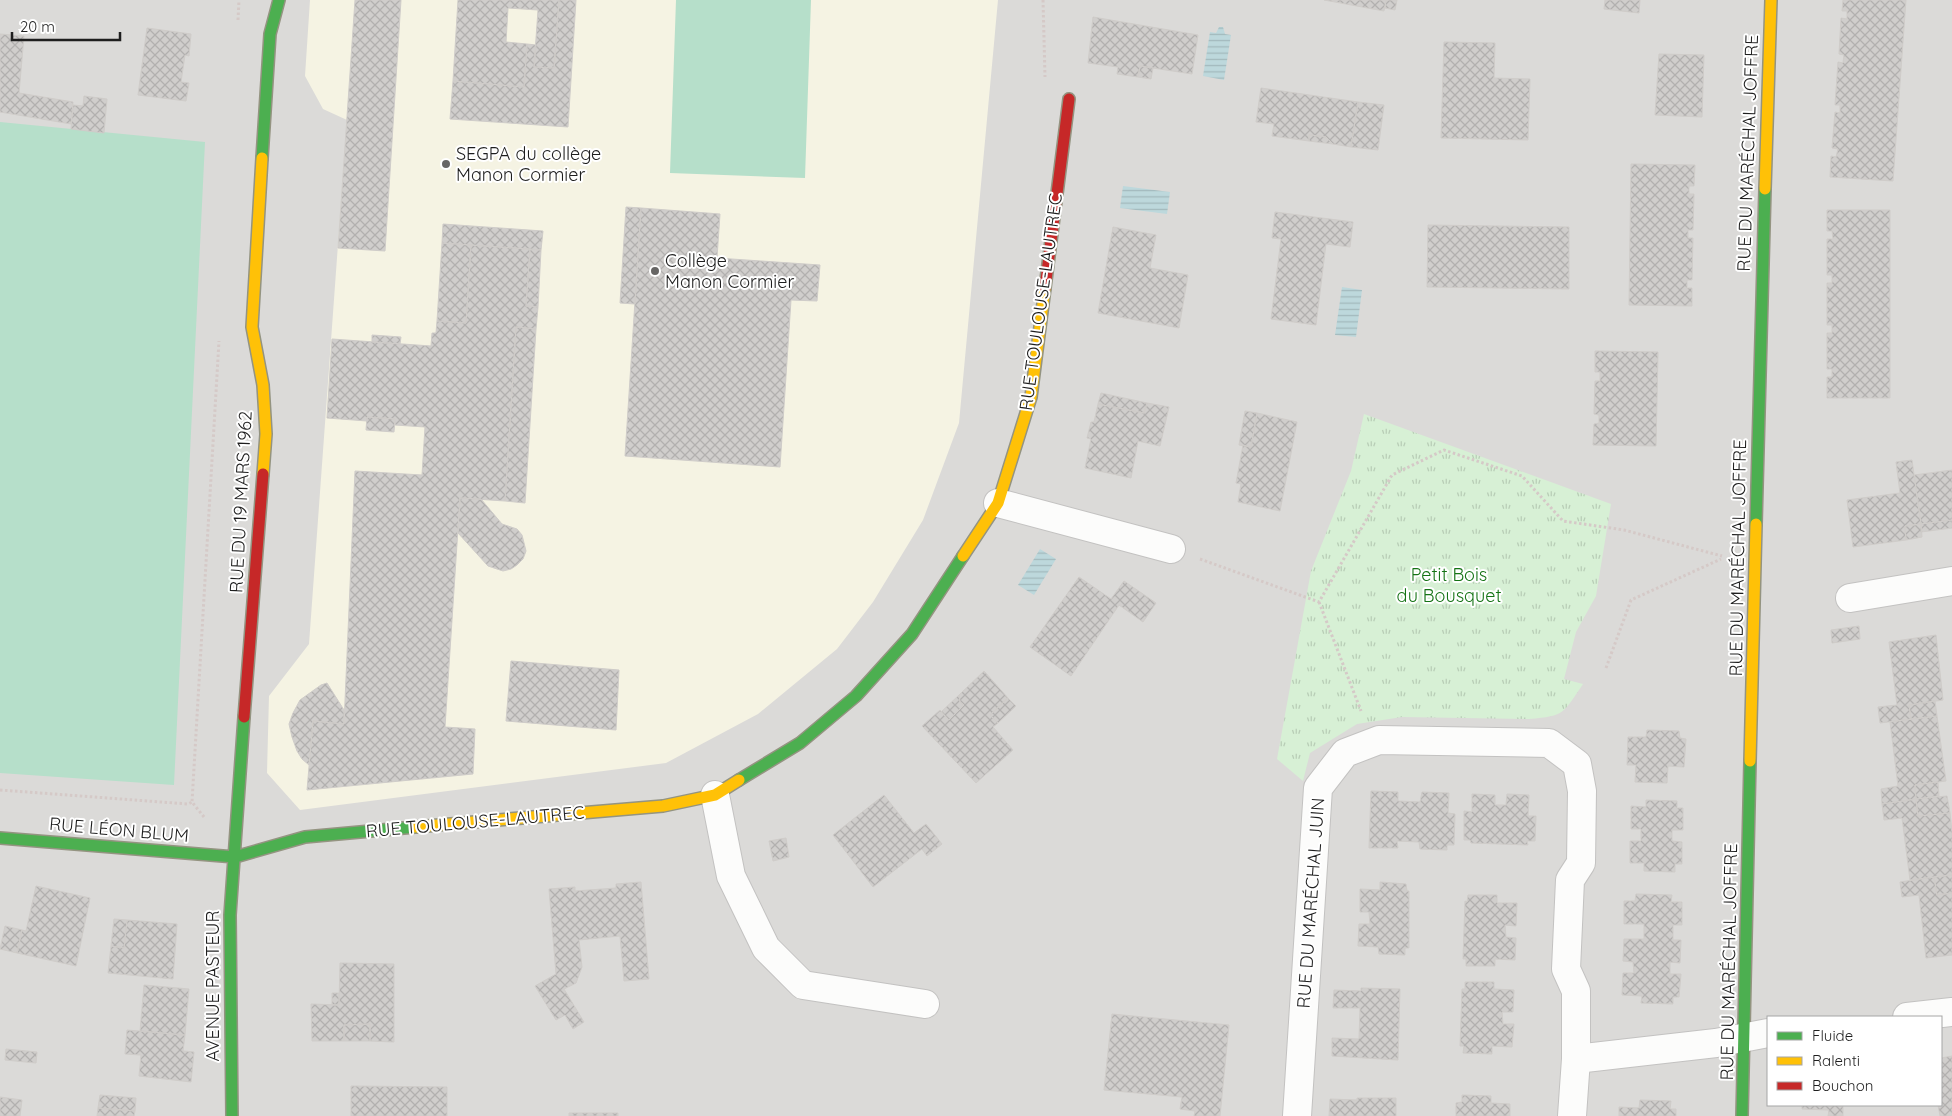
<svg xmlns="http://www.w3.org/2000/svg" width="1952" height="1116" font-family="Quicksand,sans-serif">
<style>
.residential{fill:#dbdad8;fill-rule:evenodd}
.education{fill:#f5f3e3}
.park{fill:url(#park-tufts)}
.pitch{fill:#b6dfca}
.water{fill:url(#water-rules)}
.building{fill:url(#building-cross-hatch);stroke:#cfccc9}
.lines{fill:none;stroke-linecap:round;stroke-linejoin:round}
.street-casing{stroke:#c3c2c1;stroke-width:30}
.fast-casing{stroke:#949481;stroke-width:14}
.slow-casing{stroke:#949481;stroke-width:14}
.jam-casing{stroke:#949481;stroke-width:14}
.path{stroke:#d5c9c7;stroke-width:3;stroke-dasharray:2.5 2.5;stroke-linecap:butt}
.street{stroke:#fcfcfb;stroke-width:28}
.fast{stroke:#4caf50;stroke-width:11}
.slow{stroke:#ffc107;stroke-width:11}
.jam{stroke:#c62828;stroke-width:11}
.poi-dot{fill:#666564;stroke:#fff;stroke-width:2}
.labels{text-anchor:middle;stroke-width:4;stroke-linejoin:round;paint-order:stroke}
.street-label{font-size:18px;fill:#1e1e1e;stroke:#fff}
.poi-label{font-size:18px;fill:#1e1e1e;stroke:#fff;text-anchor:start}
.park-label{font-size:18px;fill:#157315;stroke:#fff}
</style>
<defs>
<pattern id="park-tufts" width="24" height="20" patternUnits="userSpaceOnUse" patternTransform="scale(1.25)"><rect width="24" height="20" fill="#d7f0d5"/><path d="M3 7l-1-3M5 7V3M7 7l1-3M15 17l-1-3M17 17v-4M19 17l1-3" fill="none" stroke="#b8cdb6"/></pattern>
<pattern id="water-rules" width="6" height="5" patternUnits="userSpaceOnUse" patternTransform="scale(1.25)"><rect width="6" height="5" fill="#bdd8dc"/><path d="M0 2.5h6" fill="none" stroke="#a2b9bc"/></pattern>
<pattern id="building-cross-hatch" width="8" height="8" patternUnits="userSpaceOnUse" patternTransform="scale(1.25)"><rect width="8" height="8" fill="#d0cecc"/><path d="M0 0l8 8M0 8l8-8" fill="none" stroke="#b2b0af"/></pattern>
</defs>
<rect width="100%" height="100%" fill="#eceae7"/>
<path class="residential" d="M0 0H1952V1116H0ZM1768 1017H1941V1105H1768Z"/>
<path class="education" d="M310 0H998L959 423 923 520 873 602 837 649 758 714 666 763 300 810 267 773 269 696 309 644 347 120 323 109 305 76Z"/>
<path class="park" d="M1364 414 1611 504 1596 596 1576 632 1564 679 1583 684C1563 713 1566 716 1529 719L1402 717 1357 724 1310 753 1303 781 1277 759 1311 571 1351 471Z"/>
<path class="pitch" d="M676 0H811L805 178 670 173Z
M0 122 205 142 174 785 0 773Z"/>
<path class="water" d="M1219 27H1223L1225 34 1231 35 1224 80 1203 76 1210 32 1216 33Z
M1123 186 1170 192 1167 214 1120 208Z
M1342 287 1362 290 1356 337 1335 335Z
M1040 549 1056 559 1034 595 1018 585Z"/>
<path class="building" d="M355 0H401L385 251 338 248Z
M458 0H559L554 68 534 67 538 10 508 8 506 42 527 44 524 87 453 81Z
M559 0H576L568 127 450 119 453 81 524 87 527 44 536 45 534 67 554 68Z
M1324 0H1386L1384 11Z
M1386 0H1397L1395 10 1385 8Z
M1605 0H1640L1639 13 1604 9Z
M1843 0H1906L1893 181 1830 177 1831 156 1836 157 1838 149 1832 148 1835 112 1840 113V105H1835L1838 62 1843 63 1844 55 1839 54 1841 18 1847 19V11H1842Z
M1093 17 1198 35 1192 74 1140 66 1138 77 1117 74 1118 67 1088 63Z
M147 28 191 34 189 56 185 55 181 82 189 83 186 101 138 95Z
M0 34 24 36 19 93 73 102 71 124 0 112Z
M1444 42 1495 43 1494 78 1530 79 1528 140 1441 138Z
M1659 54 1704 55 1702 117 1655 115Z
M1140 66 1153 68 1151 79 1138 77Z
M1261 88 1358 102 1351 147 1333 144 1326 137 1309 135V141L1272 136 1274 124 1256 122Z
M84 96 107 99 104 133 71 129 73 105 83 106Z
M1358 102 1384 105 1378 150 1351 147Z
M1309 135 1326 137 1333 144 1309 141Z
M1631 164 1695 165 1694 186H1689V194H1694L1693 230H1688V238H1693L1692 280H1687V288H1692V306L1629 305Z
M626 207 641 208 635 304 620 303Z
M641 208 720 214 717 258 820 265 817 301 791 300 780 467 625 456Z
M1827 210H1890V398H1827V377H1832V369H1827V333H1832V325H1827V283H1832V275H1827V239H1833L1832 231H1827Z
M1275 212 1353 222 1350 247 1326 244 1316 325 1271 319 1281 239 1272 238Z
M443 224 543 231 541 250 442 243Z
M1428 225 1569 227V289L1427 287Z
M1113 227 1156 235 1150 268 1188 275 1179 328 1098 313Z
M442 243 471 245 466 323 437 321Z
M471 245 530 249 526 306 538 307 536 329 516 327 505 501 460 498 445 727 475 729 473 774 307 790 313 721 344 724 355 471 422 475 425 427 395 425V419L367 417V421L327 418 332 339 431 346 432 333H436L437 321 466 323Z
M530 249 541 250 538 307 526 306Z
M516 327 536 329 525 503 505 501Z
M372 335 401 337 400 344 372 342Z
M1595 351 1658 352 1656 446 1593 445 1594 424 1599 423V415L1594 414 1595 381H1600V372H1595Z
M1101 393 1147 403 1144 413 1098 404Z
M1147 403 1169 407 1160 446 1138 441 1131 478 1085 468 1091 439 1087 438 1091 422H1094L1098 404 1144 413Z
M1245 411 1257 413 1251 447 1239 445Z
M1257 413 1297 422 1280 511 1238 502 1241 484 1236 483 1243 445 1251 447Z
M367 417 395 419 394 432 366 430Z
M1912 460 1921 524 1905 526 1906 540 1853 547 1847 500 1900 493 1896 462Z
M1952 470V520L1921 524 1914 475Z
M460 498 481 499 502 524 517 529 522 535 526 551 523 559 517 565 511 569 503 571 488 566 458 533Z
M1952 520V528L1921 532V524Z
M1921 524 1922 537 1906 540 1905 526Z
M1079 577 1111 599 1124 581 1156 603 1143 622 1119 605 1071 676 1030 647Z
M1859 626 1860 639 1832 643 1831 630Z
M1936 635 1943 700 1909 705 1911 719 1880 723 1878 707 1897 705 1889 642Z
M511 661 619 670 616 730 506 721Z
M984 671 1008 698 990 715 998 723 993 727 1013 750 976 783 922 726 940 710 949 720 964 705 960 702 959 695Z
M327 683 344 710V724L313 721 309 765 302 759 297 751 292 737 289 724 293 713 300 700 321 685Z
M959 695 960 702 964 705 949 720 941 712Z
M1008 698 1016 706 998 723 990 715Z
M1935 701 1937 716 1911 719 1909 705Z
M1937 716 1946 781 1915 785 1916 799 1882 804 1881 789 1898 786 1890 722Z
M1647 730 1679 731 1680 738 1686 739 1684 767 1668 766 1667 783 1635 782 1636 765H1627L1628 737H1646Z
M1938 782 1939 796 1916 799 1915 785Z
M1371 791 1398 792V801L1420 802 1422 792 1449 793 1448 813 1455 814 1454 845H1447V850L1420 849 1419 842 1397 841 1398 848H1369Z
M1472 794 1495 795V805H1506L1507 794 1529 795 1528 816H1536L1535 841H1527L1528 845 1471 843 1470 840H1464V811L1472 812Z
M884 795 914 833 926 824 942 844 927 856 922 849 873 887 833 835Z
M1947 796 1950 813 1918 816 1916 799Z
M1916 799 1918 816 1950 813 1952 832V875L1910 880 1902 818 1884 820 1882 804Z
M1646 800 1677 801V808H1683V830H1672V841L1682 842V864H1675V872L1644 871V863H1630V841H1641V829H1631V806L1646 807Z
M786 838 789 857 773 861 769 841Z
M1952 875V893L1937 895 1934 877Z
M1934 877 1937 895 1952 893V955L1926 958 1919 895 1902 897 1900 882Z
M641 882 649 979 624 981 620 936 579 940 582 967 576 983 564 989 584 1022 573 1029 565 1015 556 1020 535 986 556 974 549 889 575 887V891L616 888V884Z
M1380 882 1406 884 1407 891H1409V948H1405V955L1379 954 1378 947 1358 946 1359 924H1370L1369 912H1360V889L1380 890Z
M36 886 90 898 76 966 17 953 22 930 26 931Z
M1636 894 1672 895 1671 902H1682V925H1673V940H1681L1680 963 1670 962V974H1681L1679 997H1673V1004L1641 1003 1642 996 1622 995 1623 973H1634L1633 962 1623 961 1624 939H1644V924H1624V901H1635Z
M1468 895H1497V903H1517L1516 926 1505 925 1506 937 1516 938 1515 960 1495 959V966H1466V959H1463L1465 901 1467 902Z
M114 919 127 920 124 948 111 946Z
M127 920 177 924 173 979 108 973 111 946 124 948Z
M5 926 22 930 17 953 0 949Z
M340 963 394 964V1042L370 1041V1024L344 1025V1041H312L311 1004 339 1005Z
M1465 982H1494V989L1514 990 1513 1012H1502L1503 1024H1514L1512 1047 1492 1046V1054L1463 1053 1464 1046H1460L1462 989H1465Z
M144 985 189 989 185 1035 140 1031Z
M1361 988 1400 989 1398 1060 1332 1056V1038L1359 1039 1360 1008H1333L1334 990 1361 991Z
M332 993H339V1005H332Z
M1112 1014 1229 1025 1220 1116H1194L1195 1111 1180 1109 1182 1097 1104 1090Z
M370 1024V1041H344V1025Z
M127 1030 185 1035 183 1051 194 1052 191 1082 139 1076 141 1055 125 1054Z
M6 1049 37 1052 36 1063 5 1060Z
M1952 1056V1116H1940L1938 1105H1941V1058Z
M351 1086 447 1087V1116H351Z
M100 1095 136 1098 135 1111 98 1108Z
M1462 1095 1491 1096V1103L1510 1104V1116H1456V1103L1462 1102Z
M0 1097 22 1100 20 1116H0Z
M1357 1098H1396V1116H1329L1330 1099 1357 1100Z
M1640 1100 1671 1101 1670 1109H1676V1116H1619V1107L1639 1108Z
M1802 1105H1843V1116H1828L1829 1110 1802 1109Z
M98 1108 135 1111 134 1116H97Z
M569 1113H618V1116H569Z"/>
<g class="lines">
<defs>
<path id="street" d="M998 503 1171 549
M1850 598 1952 581
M715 795 731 876 766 948 803 985 925 1004
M1907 1017 1952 1012
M1576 1059 1716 1043 1768 1033
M1297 1116 1318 788 1345 753 1379 740 1549 743 1577 764 1582 791 1581 863 1570 880 1566 969 1576 991V1059L1572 1116"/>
<path id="fast" d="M262 158 270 34 279 0
M1756 524 1765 189
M739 780 800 743 856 696 912 634 963 556
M0 838 235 857 305 837 415 827
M232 1116 230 915 244 717
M1742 1116 1750 761"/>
<path id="slow" d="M262 158 252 327 263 385 266 434 263 474
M1765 189 1771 0
M963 556 998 503 1031 397 1045 288
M1750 761 1756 524
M415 827 663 806 715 795 739 780"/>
<path id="jam" d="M1045 288 1069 99
M244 717 263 474"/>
</defs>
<use href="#street" class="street-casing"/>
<use href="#fast" class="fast-casing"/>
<use href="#slow" class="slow-casing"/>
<use href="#jam" class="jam-casing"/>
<path class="path" d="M1043 0 1045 77
M238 20 239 0
M1200 559 1319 602 1392 475 1444 450 1522 476 1563 521 1624 530 1722 556
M1319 602 1361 711
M1606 668 1631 600 1721 559
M0 790 188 804 192 802
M204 817 192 802 219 341"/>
<use href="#street" class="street"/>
<use href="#fast" class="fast"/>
<use href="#slow" class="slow"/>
<use href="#jam" class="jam"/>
</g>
<g class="poi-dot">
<circle cx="446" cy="164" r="5"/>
<circle cx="655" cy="271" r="5"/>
</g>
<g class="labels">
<g class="street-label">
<text transform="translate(1748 153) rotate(-88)" y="6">RUE DU MARÉCHAL JOFFRE</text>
<text transform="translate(1041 302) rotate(-82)" y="6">RUE TOULOUSE-LAUTREC</text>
<text transform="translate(241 502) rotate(-87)" y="6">RUE DU 19 MARS 1962</text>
<text transform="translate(1738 558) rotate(-89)" y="6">RUE DU MARÉCHAL JOFFRE</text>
<text transform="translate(475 822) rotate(-5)" y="6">RUE TOULOUSE-LAUTREC</text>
<text transform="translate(119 830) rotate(5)" y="6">RUE LÉON BLUM</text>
<text transform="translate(1311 903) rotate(-86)" y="6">RUE DU MARÉCHAL JUIN</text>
<text transform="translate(1729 962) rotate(-89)" y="6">RUE DU MARÉCHAL JOFFRE</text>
<text transform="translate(213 986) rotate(-90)" y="6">AVENUE PASTEUR</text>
</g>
<g class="poi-label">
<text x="456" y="160">SEGPA du collège<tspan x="456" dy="21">Manon Cormier</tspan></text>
<text x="665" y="267">Collège<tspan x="665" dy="21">Manon Cormier</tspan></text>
</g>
<g class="park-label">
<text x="1449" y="581">Petit Bois<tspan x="1449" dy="21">du Bousquet</tspan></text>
</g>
</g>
<rect x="1767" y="1016" width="175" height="90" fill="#ffffff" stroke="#a5a5a5"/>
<rect x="1777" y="1032" width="25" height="8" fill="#4caf50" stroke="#a5a5a5"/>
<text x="1812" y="1041" font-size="15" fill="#1e1e1e">Fluide</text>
<rect x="1777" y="1057" width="25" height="8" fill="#ffc107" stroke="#a5a5a5"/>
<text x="1812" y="1066" font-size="15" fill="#1e1e1e">Ralenti</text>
<rect x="1777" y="1082" width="25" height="8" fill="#c62828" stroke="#a5a5a5"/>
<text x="1812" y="1091" font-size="15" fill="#1e1e1e">Bouchon</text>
<path d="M12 32v8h108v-8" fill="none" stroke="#1e1e1e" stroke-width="2.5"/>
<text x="20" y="32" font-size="15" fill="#1e1e1e" stroke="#ffffff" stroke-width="4" paint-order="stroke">20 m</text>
</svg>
